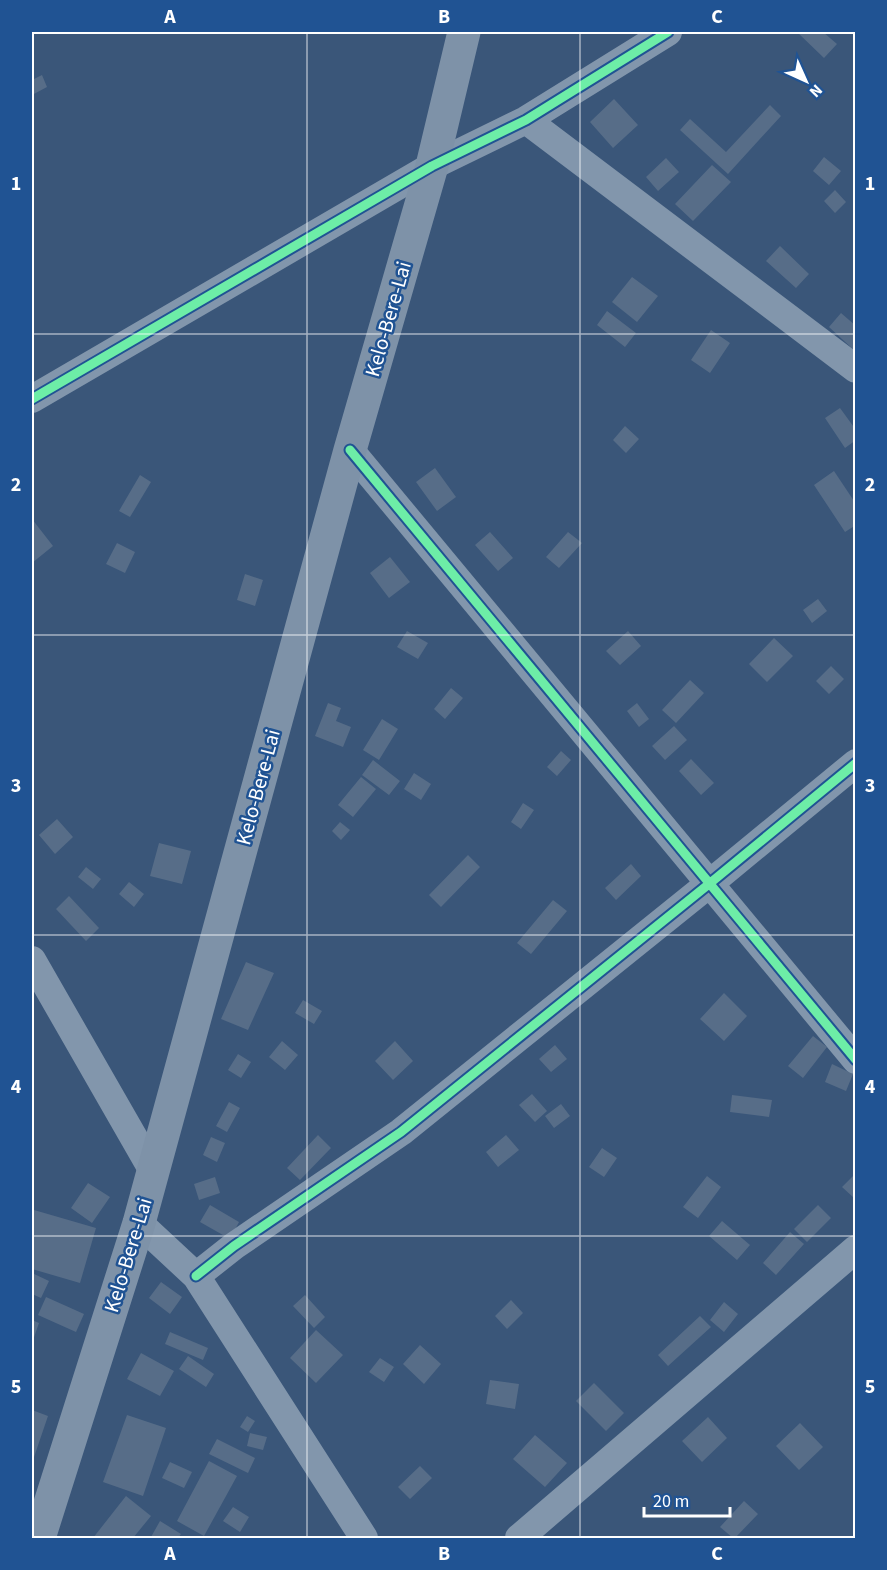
<svg xmlns="http://www.w3.org/2000/svg" width="887" height="1570" font-family="'Source Sans 3',sans-serif">
<style>
.building{fill:#576d88}
.lines{fill:none;stroke-linecap:round;stroke-linejoin:round}
.minor{stroke:#8296ac;stroke-width:28}
.secondary{stroke:#7e92a8;stroke-width:33}
.cycleway-casing{stroke:#205393;stroke-width:13}
.cycleway{stroke:#6deda7;stroke-width:9}
.grid{fill:none;stroke:#fff;stroke-width:1.5;stroke-opacity:0.55}
.labels{text-anchor:middle;stroke-width:5;stroke-linejoin:round;paint-order:stroke}
.street-label{font-size:21px;fill:#fff;stroke:#205393}
.neatline{fill:none;stroke:#fff;stroke-width:2}
.grid-label{font-size:20px;text-anchor:middle;font-weight:bold;fill:#fff}
</style>
<rect width="100%" height="100%" fill="#3a5679"/>
<path class="building" d="M797 32H823L837 44 824 58Z
M42 75 47 87 32 95V80Z
M614 99 638 125 613 148 590 122Z
M770 105 781 116 728 174 680 130 690 119 726 152Z
M824 157 841 171 829 185 813 171Z
M666 158 679 172 658 191 646 177Z
M712 165 731 182 693 221 675 204Z
M835 190 846 202 835 213 824 201Z
M780 246 809 274 796 288 766 261Z
M632 277 658 296 637 322 612 302Z
M607 311 636 333 625 347 597 325Z
M841 313 856 326V352L829 327Z
M711 330 730 343 710 373 691 360Z
M840 408 856 430V440L845 448 825 418Z
M625 426 639 439 626 453 613 440Z
M435 468 456 497 437 511 416 482Z
M834 471 856 504V525L845 532 814 485Z
M140 475 151 482 130 517 119 511Z
M32 519 53 546 32 563Z
M490 532 513 558 498 571 475 545Z
M568 532 582 543 559 568 546 557Z
M117 543 135 552 125 573 106 564Z
M390 557 410 582 389 598 370 573Z
M245 574 263 580 255 606 237 600Z
M818 599 827 611 812 623 803 610Z
M407 631 428 643 418 659 397 647Z
M628 631 641 646 620 665 606 651Z
M774 638 793 656 767 682 749 664Z
M831 666 844 679 829 694 816 681Z
M690 680 704 693 676 723 662 710Z
M451 688 463 698 445 719 434 709Z
M328 703 341 708 336 721 351 727 343 747 315 736Z
M637 703 649 719 639 727 627 711Z
M382 719 398 729 379 760 363 750Z
M674 726 687 740 665 760 652 746Z
M561 751 571 760 557 776 547 767Z
M691 759 714 783 701 795 679 771Z
M373 760 400 781 389 795 362 775Z
M414 773 431 784 421 800 404 789Z
M361 777 376 789 353 817 338 805Z
M523 803 534 810 521 829 511 822Z
M57 819 73 837 55 854 39 835Z
M340 822 350 830 341 840 332 831Z
M159 843 191 851 182 884 150 876Z
M468 855 480 867 441 907 429 895Z
M631 864 641 876 616 900 605 888Z
M86 867 101 879 93 889 78 877Z
M129 882 144 894 134 907 119 894Z
M69 896 99 928 86 941 56 909Z
M553 900 567 911 531 954 517 943Z
M246 962 274 973 248 1030 221 1019Z
M724 993 747 1016 724 1041 700 1019Z
M303 1000 322 1011 314 1024 295 1013Z
M813 1036 827 1047 803 1078 788 1066Z
M282 1041 298 1055 285 1070 269 1057Z
M395 1041 413 1061 393 1080 375 1061Z
M555 1045 567 1059 551 1072 539 1059Z
M238 1054 251 1062 241 1078 228 1070Z
M832 1064 853 1074 846 1091 825 1082Z
M532 1094 547 1111 535 1122 519 1105Z
M732 1095 772 1100 769 1117 730 1112Z
M229 1102 240 1108 227 1132 216 1126Z
M561 1104 570 1116 554 1128 545 1116Z
M318 1135 331 1148 300 1180 287 1168Z
M506 1135 519 1150 498 1167 486 1152Z
M211 1137 225 1143 217 1162 203 1155Z
M602 1148 617 1158 604 1177 589 1167Z
M856 1173V1196L854 1198 842 1187Z
M707 1176 721 1187 698 1218 683 1207Z
M215 1177 220 1193 199 1200 194 1184Z
M88 1183 110 1197 92 1223 71 1208Z
M210 1205 239 1222 230 1239 200 1222Z
M818 1205 831 1218 807 1242 794 1229Z
M34 1210 96 1228 80 1283 32 1269V1220Z
M722 1221 750 1245 737 1260 709 1236Z
M790 1232 804 1244 776 1275 763 1263Z
M32 1273 49 1281 41 1298 32 1294Z
M161 1282 182 1297 170 1314 149 1298Z
M305 1295 325 1317 314 1328 293 1306Z
M46 1297 84 1314 76 1332 38 1315Z
M511 1300 523 1313 507 1329 495 1316Z
M724 1302 738 1314 724 1332 710 1320Z
M700 1316 711 1327 668 1366 658 1355Z
M32 1320 39 1323 32 1343Z
M316 1330 343 1355 316 1383 290 1358Z
M170 1332 208 1348 203 1360 165 1344Z
M420 1345 441 1364 424 1384 403 1364Z
M141 1353 174 1371 160 1396 127 1379Z
M188 1356 214 1374 206 1387 179 1369Z
M380 1358 394 1367 384 1382 369 1372Z
M490 1380 519 1384 515 1409 486 1404Z
M594 1383 624 1413 606 1431 576 1401Z
M32 1410 48 1416 32 1463Z
M127 1415 166 1428 143 1496 103 1482Z
M247 1416 255 1421 248 1432 240 1427Z
M708 1417 727 1438 702 1462 682 1441Z
M800 1423 823 1447 799 1470 776 1446Z
M250 1433 267 1437 263 1450 247 1446Z
M535 1435 567 1463 545 1487 513 1459Z
M217 1439 255 1458 248 1473 209 1454Z
M209 1461 237 1476 204 1536 177 1521Z
M170 1462 192 1472 184 1488 162 1478Z
M420 1466 432 1478 410 1499 398 1487Z
M126 1496 151 1516 133 1538H93Z
M744 1501 758 1514 735 1538H733L720 1527Z
M233 1507 249 1517 240 1532 223 1521Z
M160 1521 181 1534 178 1538H154L151 1537Z"/>
<g class="lines">
<path class="minor" d="M526 120 856 369
M32 399 432 166 526 120 668 32
M350 450 856 1060
M32 960 153 1171
M139 1223 196 1276 364 1538
M196 1276 234 1246 401 1132 709 884 856 763
M519 1538 856 1249"/>
<path class="secondary" d="M39 1538 139 1223 350 450 432 166 464 32"/>
<defs>
<path id="cycleway" d="M32 399 432 166 526 120 668 32
M350 450 856 1060
M196 1276 234 1246 401 1132 709 884 856 763"/>
</defs>
<use href="#cycleway" class="cycleway-casing"/>
<use href="#cycleway" class="cycleway"/>
</g>
<path class="grid" d="M307 32V1538M580 32V1538M32 334H856M32 635H856M32 935H856M32 1236H856"/>
<g class="labels">
<g class="street-label">
<text transform="translate(388 319) rotate(-74)" y="7">Kelo-Bere-Lai</text>
<text transform="translate(258 787) rotate(-75)" y="7">Kelo-Bere-Lai</text>
<text transform="translate(128 1255) rotate(-73)" y="7">Kelo-Bere-Lai</text>
</g>
</g>
<rect width="887" height="1570" fill="none" stroke="#205393" stroke-width="66"/>
<g transform="translate(806 81) rotate(135)" stroke="#205393" stroke-width="4.5" paint-order="stroke">
<path d="M0-4.5L10 22L0 15L-10 22Z" fill="#ffffff"/>
<text y="-9" font-size="16" font-weight="bold" text-anchor="middle" fill="#ffffff">N</text>
</g>
<path d="M644 1507v9h86v-9" fill="none" stroke="#ffffff" stroke-width="3"/>
<text x="653" y="1507" font-size="18" fill="#ffffff" stroke="#205393" stroke-width="4.5" paint-order="stroke">20 m</text>
<rect x="33" y="33" width="821" height="1504" class="neatline"/>
<g class="grid-label">
<text x="170" y="23">A</text>
<text x="444" y="23">B</text>
<text x="717" y="23">C</text>
<text x="16" y="190">1</text>
<text x="870" y="190">1</text>
<text x="16" y="491">2</text>
<text x="870" y="491">2</text>
<text x="16" y="792">3</text>
<text x="870" y="792">3</text>
<text x="16" y="1093">4</text>
<text x="870" y="1093">4</text>
<text x="16" y="1393">5</text>
<text x="870" y="1393">5</text>
<text x="170" y="1560">A</text>
<text x="444" y="1560">B</text>
<text x="717" y="1560">C</text>
</g>
</svg>
